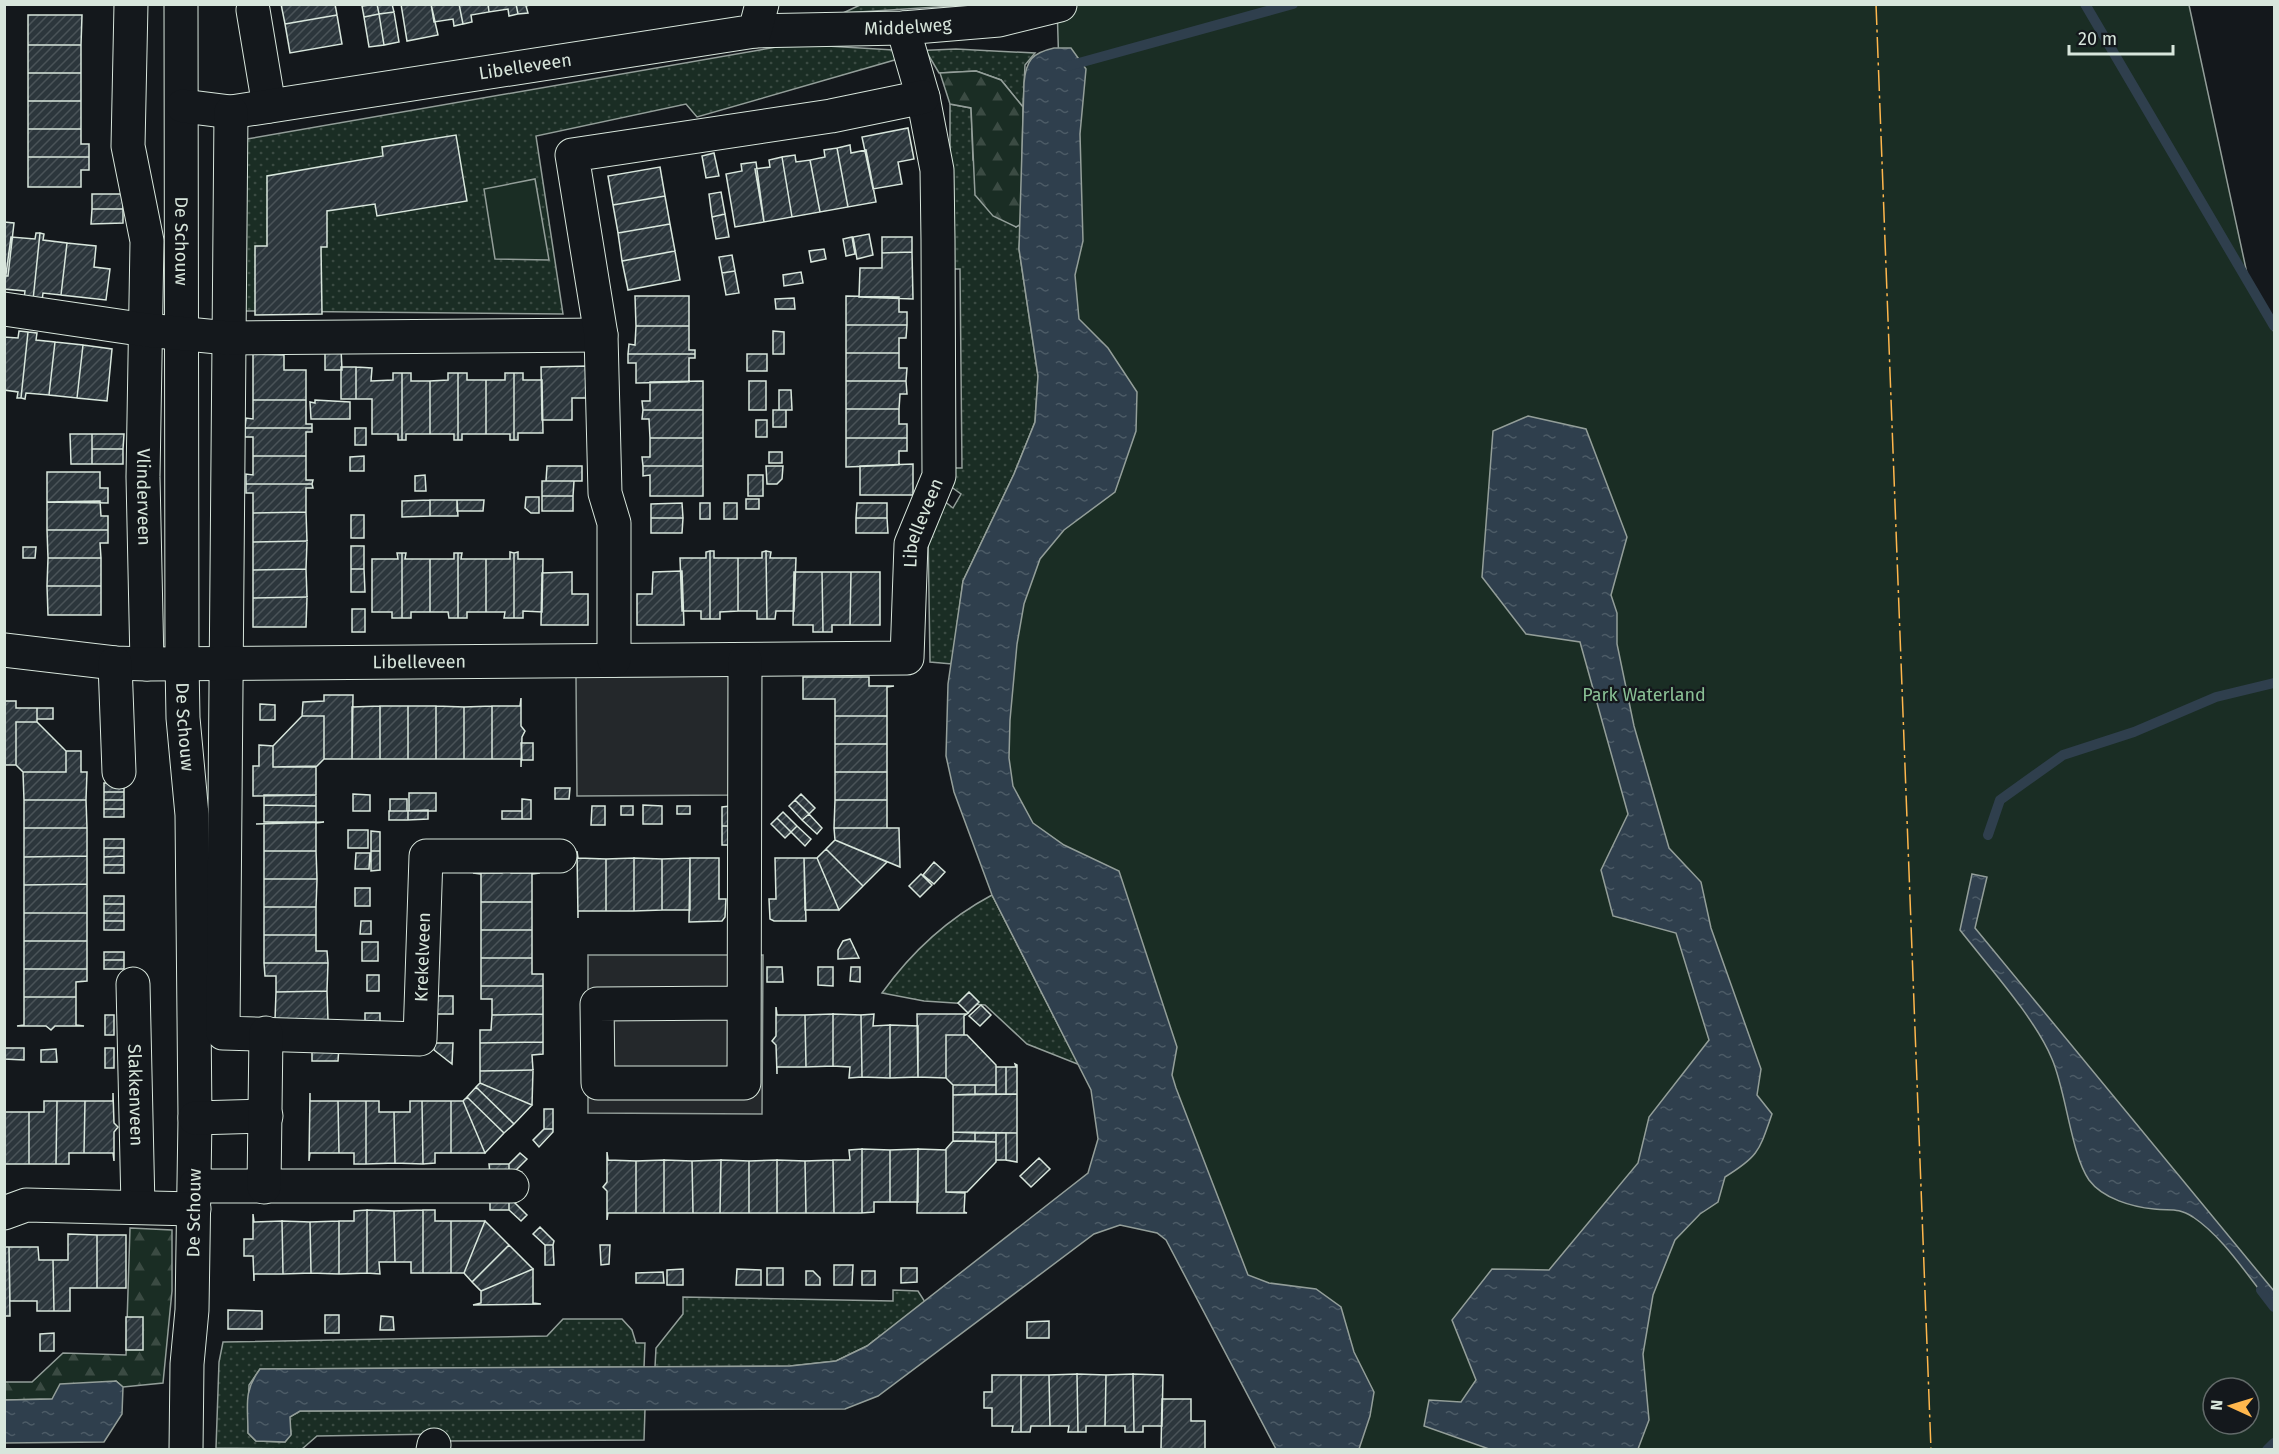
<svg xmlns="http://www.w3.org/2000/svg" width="2279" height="1454" font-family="'Fira Sans',sans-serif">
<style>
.grass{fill:url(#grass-dots);stroke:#939e99;stroke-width:1.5}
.forest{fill:url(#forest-firs);stroke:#939e99;stroke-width:1.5}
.park{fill:#1a2d24;stroke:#939e99;stroke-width:1.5;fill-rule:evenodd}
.parking{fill:#24282b;stroke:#939e99;stroke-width:1.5}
.water{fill:url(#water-ripples);stroke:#939e99;stroke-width:1.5}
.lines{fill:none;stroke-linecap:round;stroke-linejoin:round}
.stream{stroke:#2f3f4d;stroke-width:10}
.building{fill:url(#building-hatch);stroke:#d8e6dc;stroke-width:1.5}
.minor-casing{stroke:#d8e6dc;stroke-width:35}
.minor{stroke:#14181c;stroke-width:33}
.power{stroke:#ffb74d;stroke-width:1.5;stroke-dasharray:21 4.5 3 4.5;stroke-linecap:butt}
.labels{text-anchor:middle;stroke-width:4.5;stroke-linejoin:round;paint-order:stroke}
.street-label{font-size:18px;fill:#d8e6dc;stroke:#14181c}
.park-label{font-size:18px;fill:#8ac095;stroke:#14181c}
</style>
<defs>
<pattern id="grass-dots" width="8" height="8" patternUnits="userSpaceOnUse" patternTransform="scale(1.5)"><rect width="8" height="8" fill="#1a2d24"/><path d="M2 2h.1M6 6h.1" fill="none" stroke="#3b4b43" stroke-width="1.8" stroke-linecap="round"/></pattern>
<pattern id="forest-firs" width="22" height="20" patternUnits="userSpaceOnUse" patternTransform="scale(1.5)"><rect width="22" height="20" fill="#1a2d24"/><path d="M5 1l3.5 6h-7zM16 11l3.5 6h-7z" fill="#3b4b43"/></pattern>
<pattern id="water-ripples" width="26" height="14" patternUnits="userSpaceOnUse" patternTransform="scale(1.5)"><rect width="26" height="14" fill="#2f3f4d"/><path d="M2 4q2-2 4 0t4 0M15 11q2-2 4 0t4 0" fill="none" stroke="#4c5b66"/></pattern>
<pattern id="building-hatch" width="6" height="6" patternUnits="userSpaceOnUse" patternTransform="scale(1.5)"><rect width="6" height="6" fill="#2c363c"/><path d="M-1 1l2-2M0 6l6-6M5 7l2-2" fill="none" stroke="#4a5358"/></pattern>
</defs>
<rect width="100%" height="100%" fill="#14181c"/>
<path class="grass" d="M860 5H968L843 13Z
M794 44 910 51 956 49 1035 53 1025 65 1023 107 1001 80 976 71 939 73 926 51 697 117 686 104 536 136 563 314 243 311 241 140Z
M950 104 971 108 973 160 1016 227 1021 224 1019 249 1038 376 1035 422 1014 474 963 581 952 664 930 662 928 530 944 501 953 508 961 494 950 486 951 468H962L960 269H950Z
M992 895 1069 1046 1080 1065 1027 1044 985 1005 924 1001 882 993C912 951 947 919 992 895Z
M893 1290 918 1291 925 1302 867 1346 836 1361 790 1366 655 1367 656 1348 683 1314V1297L893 1301Z
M563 1319H622L632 1330 636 1343H645L644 1367 260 1369 249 1385 248 1433 256 1441 285 1442 291 1434 289 1417 300 1411 645 1409 644 1440 438 1441V1434L317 1436 302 1449 216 1448 219 1362 223 1342 547 1336Z"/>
<path class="forest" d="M976 71 1001 80 1023 107 1021 224 1016 227 993 216 975 195 971 108 950 104 940 73Z
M130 1228 172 1230V1291L163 1383 123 1387 116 1381 52 1399 5 1400 4 1382H32L63 1353 126 1355Z"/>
<path class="park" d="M1057 5H2189L2251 292 2274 332V1441L2266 1450 1301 1449 991 781 983 635 1054 473 1059 69ZM2213 1388H2249V1424H2213Z
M535 179 549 260 495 259 484 189Z"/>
<path class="parking" d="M731 676 732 795 577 796 576 677Z
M588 955H763L762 1114 588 1113Z"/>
<path class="water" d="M1054 48H1071L1086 69 1080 134 1083 241 1075 275 1079 319 1108 348 1137 392 1136 431 1115 492 1064 530 1040 559 1024 604 1017 644 1010 720 1009 758 1013 786 1033 823 1064 845 1119 871 1177 1047 1172 1075 1176 1088 1248 1275 1269 1283 1316 1289 1341 1307 1354 1352 1374 1392 1370 1416 1359 1449H1276L1166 1240 1157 1233 1120 1225 1094 1234 878 1396 845 1409 300 1411 290 1417 291 1435 285 1442 256 1441 248 1433C248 1405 243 1392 260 1369L790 1366 836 1361 867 1346 1088 1173 1098 1139 1091 1090 992 895 954 792 946 756 948 684 963 581 1014 474 1035 422 1038 376 1019 249 1024 83C1026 60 1032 53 1054 48Z
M1528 416 1586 429 1627 537 1611 595 1617 613V644L1634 726 1669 848 1701 882 1711 928 1761 1069 1757 1095 1772 1114C1759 1151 1759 1156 1725 1177L1718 1202 1700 1214 1675 1240 1653 1295 1643 1354 1649 1420 1638 1449H1489L1424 1426 1429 1400 1461 1402 1476 1380 1452 1320 1492 1269 1549 1270 1638 1163 1649 1117 1709 1040 1676 933 1613 916 1601 870 1628 814 1580 642 1526 634 1482 577 1493 431Z
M1972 874 1987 877 1975 928 2274 1291V1297L2269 1302C2246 1274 2223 1237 2193 1217 2177 1207 2171 1211 2154 1209 2133 1207 2103 1199 2089 1180 2071 1154 2066 1091 2052 1059 2035 1018 1988 966 1960 930Z
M116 1381 123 1387 122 1414 104 1442 5 1443V1400L52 1399 60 1384Z"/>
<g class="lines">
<path class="stream" d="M2085 4 2274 326
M1068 66 1293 4
M1988 835 2000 800 2063 755 2134 732 2216 697 2274 683
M2261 1290 2274 1307
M2267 1450 2274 1443"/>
</g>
<path class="building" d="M281 4H335L337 15 285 24Z
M377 4 379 14 364 17 362 6Z
M377 4H392L394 12 379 14Z
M401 4H431L438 35 407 41Z
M431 4H459L463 24 454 26 453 19 434 22Z
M459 4H488L489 12 471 15 472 22 463 24Z
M488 4H516L518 14 509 16 508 9 489 12Z
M516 4H533L526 6 528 13 518 14Z
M394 12 399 42 384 45 379 14Z
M379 14 384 45 369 47 364 17Z
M28 15H82L81 45H28Z
M337 15 342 44 290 53 285 24Z
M28 45H81V73H28Z
M28 73H81V101H28Z
M28 101H81V129H28Z
M908 128 914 159 898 162 902 184 873 189 862 137Z
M28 129H81V144H89V157H28Z
M456 135 467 201 377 216 375 204 327 211V247H321L322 314 255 315V246H267V176L383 156 382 147Z
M850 145 851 153 866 150 876 202 848 207 837 148Z
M837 148 848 207 820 212 810 160 825 157 824 150Z
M714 153 719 176 706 178 702 156Z
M795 155 796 162 810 160 820 212 792 217 782 157Z
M28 157H89V170H81V187H28Z
M782 157 792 217 764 222 755 169 770 167 769 160Z
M756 162 764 222 735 227 726 174 742 171 741 164Z
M660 167 665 196 613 205 608 176Z
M721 192 725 214 712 217 709 194Z
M92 194H123V209H92Z
M665 196 670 224 618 233 613 205Z
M92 209H123V223L91 224Z
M725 214 729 237 716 239 712 217Z
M4 222 14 223 8 276H4Z
M670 224 675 251 622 261 618 233Z
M36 233H40L33 300 24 299 25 291 4 289 11 237 35 239Z
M40 233 44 234 43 240 67 243 61 295 43 293 42 301 33 300Z
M869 234 873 255 857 259 853 237Z
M852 237 855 254 846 256 843 239Z
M882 237H912V252L882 253Z
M67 243 96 246 94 267 110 269 106 300 61 295Z
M824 249 826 259 811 262 809 251Z
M675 251 680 280 628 290 622 261Z
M912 252 913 299 859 297 860 268H882V253Z
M732 255 735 271 722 273 719 257Z
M735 271 739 293 726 295 722 273Z
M801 272 803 283 784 286 783 275Z
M635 296H689V326H636Z
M846 296 899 297V312H907V325H846Z
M794 298 795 309H776L775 299Z
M846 325H907L906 338H899V353H846Z
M636 326H689V350H695V354H628L629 344 635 345Z
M19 331 28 332 21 398H17L18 392 4 390V337L18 338Z
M773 331 784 332V354H773Z
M28 332 37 333 36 340 55 342 49 395 26 393 25 399 21 398Z
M55 342 83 345 77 398 49 395Z
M83 345 112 349 107 401 77 398Z
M325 349H341L342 370H325Z
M846 353H899V368H907L906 381H846Z
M253 354 284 355V370H306V400H253Z
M628 354H695V358H689V382L636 383V363H628Z
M747 354H767V371H747Z
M588 366V398H572V420H542L541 367Z
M341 367H356V399H341Z
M356 367 372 368 371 381 393 380V373H402V440H398V434H372V399H356Z
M402 373H411V381H430V434H406V440H402Z
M448 373H458V440H454V434H430V381L448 380Z
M458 373H467V380H486V434H462V440H458Z
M505 373H514V440H510V434H486V380H505Z
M514 373H523V380H542L543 433H518V440H514Z
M703 381V410H643L642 401H650V382Z
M749 381H766V410H749Z
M846 381H906L907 394H900L899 409H846Z
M779 390H791L792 410H779Z
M253 400H306V424H312V428H245L246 418 253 419Z
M315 400 350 402V419H311L310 402 315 403Z
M846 409H899V424H907V438H846Z
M643 410H703V438H650L649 419H642Z
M773 410H786V427H773Z
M756 420H767V437H756Z
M245 428H312V432H306V456H253V437H245Z
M355 428H366V445H355Z
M70 434H92V464H71Z
M92 434H124L123 449H92Z
M650 438H703V466H643L642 457H650Z
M846 438H907V451H899V465L846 467Z
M92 449H123V464H92Z
M769 452H782V463H769Z
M253 456H306V480H313L312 484H246V474L253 475Z
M364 456V471H350V457Z
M913 464V495H860V466Z
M547 466H582V481H546Z
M643 466H703V496H650V475L643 476Z
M766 466H783L782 479 777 484H767Z
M47 472H100V488H108V503L47 502Z
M425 475 426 491H415V476Z
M748 475H763V496H748Z
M542 481H574L573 496H542Z
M246 484H312L313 488H306V512L253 513V493H246Z
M542 496H573V511H542Z
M526 497H539V513H531L525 508Z
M746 499H759V509H746Z
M430 500H457L458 516H430Z
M430 500V516L402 517V501Z
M457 500H484L483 511H457Z
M100 501 101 516H108V530H47V502Z
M682 503 683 518H651V504Z
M700 503H710V519H700Z
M724 503H737V519H724Z
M857 503H887V518H856Z
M306 512 307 541 253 542V513Z
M351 515H364V538H351Z
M651 518H683L682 533H651Z
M856 518H887L888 533H856Z
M47 530H108V543H100L101 558H48Z
M307 541 306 569 253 570V542Z
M351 546H364V569H351Z
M23 547H36L35 558H23Z
M710 551V619H701V611H682L680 558H706V552Z
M710 551H714V558H738V611L720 612V619H710Z
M766 551 771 552 770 558H796L794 611H776L775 619H767Z
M766 551 767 619H757V611H738V558H762V552Z
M510 552 514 553V618H504L505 612H486V559H510Z
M518 552V559H543L542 612 523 611V618H514V553Z
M397 553H402V618H392V612H372V559H398Z
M402 553H406L405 559H430V612H411V618H402Z
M454 553H458V618H449L448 612H430V559H454Z
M458 553H462L461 559H486V612H467V618H458Z
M48 558H101V586H47Z
M306 569 307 597 253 598V570Z
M351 569H364L365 592H351Z
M682 571 684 625H637V594H652L653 572Z
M572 572V594H588V625H541L542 573Z
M794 572H822L823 632H813V625H793Z
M822 572H851L850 625H832V632H823Z
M851 572H880V625H850Z
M47 586H101V615H48Z
M307 597 306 627H253V598Z
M352 609H365V632H352Z
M803 677H869V686H894L887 687V716H835V699H803Z
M324 695H353L352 759H324V716H302L303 702 324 701Z
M521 698V726L525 731 522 737 521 767V759H492V706H520Z
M4 701H16V708H37V722H16V765H4Z
M260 704 275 705V720H260Z
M380 706H408V759H380Z
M380 706V759H352V707Z
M408 706H436V759H408Z
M436 706 464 707V759H436Z
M492 706V759H464V707Z
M37 708H53V719H37Z
M302 716H324V759L316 767H273V746Z
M835 716H887V744H835Z
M16 722H37L66 751V772H23L16 765Z
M521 743H533V760H522Z
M835 744H887V772H835Z
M259 745 273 746V767L316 766V795L253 796V766H259Z
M66 751H81V772H87L86 800H24L23 772H66Z
M835 772H887V800H835Z
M104 783H124V792H104Z
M555 788H570L569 799H555Z
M104 792H124V800H104Z
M409 793H436V811H409Z
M353 794 370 795V811H353Z
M801 794 815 808 809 814 795 800Z
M264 795H316V806L264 805Z
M390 799H407V811H390Z
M522 799 531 800V819H522Z
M24 800H86L87 828H24Z
M104 800H124V809H104Z
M795 800 809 814 802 820 789 806Z
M835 800H887V828H834Z
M264 805 316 806V822H264Z
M643 805 662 806V824H643Z
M592 806H605V825H591Z
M621 806H633V815H621Z
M677 806H690V814H677Z
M730 806 731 826H722V807Z
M104 809H124V817H104Z
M428 810V819L408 820V811Z
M389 811H408V820H389Z
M502 811H522V819H502Z
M783 812 797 826 791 832 777 818Z
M809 814 822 828 817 834 802 820Z
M777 818 791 832 785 838 771 824Z
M324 822 316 823V851H264V824H256Z
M722 826H731V845H722Z
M797 826 811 839 805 846 791 832Z
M24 828H87V856L24 857Z
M834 828H899L900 867 835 840Z
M348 830H368V848H348Z
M371 831 380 832V851H371Z
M104 839H124V848H104Z
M835 840 887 862 863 886 826 849Z
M104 848H124V856L104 857Z
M826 849 863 886 839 910 817 858Z
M264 851H316L317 879H264Z
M371 851H380V870L371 871Z
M577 851 578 858 606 859V911H578V918Z
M356 853H370L369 869H355Z
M87 856V884L24 885V857Z
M124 856V865H104V857Z
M634 858 662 859V910L634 911Z
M634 858V911H606V859Z
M690 858H719V899H726L725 917 722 921 689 922Z
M690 858V910H662V859Z
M775 858H804L806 921H774L770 919 769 899H776Z
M804 858H817L839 910H805Z
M934 862 945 872 934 884 923 875Z
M104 865H124V873H104Z
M507 869 511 873H540L532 874V902H481V874L473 873H502Z
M921 874 932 885 920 897 909 886Z
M264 879H317L316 907H264Z
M87 884V913H24V885Z
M355 888H370V906H355Z
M104 896H124V904H104Z
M481 902H532V930H481Z
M104 904H124V913H104Z
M264 907H316V935H264Z
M24 913H87V941H24Z
M104 913H124V921H104Z
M104 921H124V930H104Z
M361 921H371V934H360Z
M481 930H532V958H481Z
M264 935H316V951H327L328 963H264Z
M850 939 859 958 838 959V950L843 941Z
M24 941H87V969H24Z
M362 942H378V961H362Z
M104 952H124V960H104Z
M481 958H532V974H543V986H481Z
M104 960H124V969H104Z
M264 963H328L327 991 276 992V976H265Z
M767 967H782L783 982H767Z
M818 967H833V986L818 985Z
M851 967H860V982L850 981Z
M24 969H87V981L76 982V997H24Z
M367 975H379V991H367Z
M481 986H543V1014L492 1015V999H481Z
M327 991 328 1020 336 1021 275 1020 276 992Z
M969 992 979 1002 968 1013 958 1003Z
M429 996H453V1014H428Z
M24 997H76V1025L84 1026H55L51 1030 46 1026H17L24 1025Z
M981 1005 991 1015 980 1026 969 1016Z
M776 1007 777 1015H805L806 1067H777V1074L776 1045 772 1041 776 1036Z
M365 1013H380V1024L365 1025Z
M543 1014V1042L480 1043V1030H491L492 1015Z
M833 1014V1066L806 1067 805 1015Z
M833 1014 861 1015 862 1077 849 1078 850 1067 833 1066Z
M874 1014 873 1026 890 1025V1078L862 1077 861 1015Z
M917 1014H967L964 1016V1035H946V1078L918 1077Z
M105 1015H114V1035H105Z
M890 1025 918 1026V1077L890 1078Z
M946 1035H967L996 1065V1085H953L946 1078Z
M543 1042V1054L532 1055 533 1070 480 1071V1043Z
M434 1043H453L452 1064 434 1050Z
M339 1047 338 1061H312V1048Z
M4 1048H24V1060L4 1059Z
M105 1048H114V1068H105Z
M56 1049 57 1062H41V1050Z
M1015 1064 1017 1065V1094H1006V1067H1016Z
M996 1067H1006V1094H996Z
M533 1070 532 1105 480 1083V1071Z
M480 1083 532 1105 514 1124 476 1087Z
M953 1085H975V1094L953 1095Z
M975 1085H996V1094H975Z
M476 1087 514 1124 504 1133 467 1097Z
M113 1093 114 1123 118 1127 114 1132V1161L113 1153H84L85 1101H113Z
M310 1093V1101H338L339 1153H310L309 1161Z
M1017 1094V1133L953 1132V1095Z
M467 1097 504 1133 485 1153 463 1101Z
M44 1101H57L56 1164H29V1112H44Z
M57 1101H85L84 1153H69V1164H56Z
M338 1101H366V1164H354V1153H339Z
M366 1101H379V1112H394L395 1163 366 1164Z
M410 1101H422L423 1164 395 1163 394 1112H410Z
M422 1101H451V1153H435V1163L423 1164Z
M451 1101H463L485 1153H451Z
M544 1109H553V1129H544Z
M4 1112H29V1164H4Z
M544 1129H553V1132L539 1147 533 1140Z
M953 1132 975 1133V1141H953Z
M975 1133H996V1142L975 1141Z
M996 1133H1006V1160H996Z
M1006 1133H1017V1162L1006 1160Z
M953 1141 996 1142V1162L967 1192H946V1149Z
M862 1149V1213H834L833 1160H850L849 1150Z
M862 1149 890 1150V1202H874V1212L862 1213Z
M918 1149 946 1150V1192L965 1193 964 1212 967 1213H917Z
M918 1149V1202H890V1150Z
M607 1152 608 1160 636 1161V1213H608L607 1220V1191L603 1187 607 1182Z
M520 1153 527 1159 513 1173H509V1164Z
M1039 1158 1050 1169 1031 1187 1020 1176Z
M664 1160V1213H636V1161Z
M664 1160 692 1161 693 1213H664Z
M721 1160 749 1161V1213H720Z
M721 1160 720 1213H693L692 1161Z
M777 1160 805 1161 806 1213H777Z
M777 1160V1213H749V1161Z
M833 1160 834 1213H806L805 1161Z
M489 1164H509V1173H490Z
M490 1201H509V1210H490Z
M509 1201H513L527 1215 521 1221 509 1210Z
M367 1210 394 1211 395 1262H379L380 1274 367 1273Z
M367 1210V1273L339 1274V1221H354V1211Z
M423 1210V1273H411V1262H395L394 1211Z
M423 1210H435V1221H451V1273H423Z
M253 1214 254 1222 282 1221 283 1274H254V1281L253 1256H244V1239H253Z
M282 1221 310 1222 311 1273 283 1274Z
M339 1221V1274L311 1273 310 1222Z
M451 1221H485L464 1273H451Z
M485 1221 509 1245 472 1282 464 1273Z
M540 1227 554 1241 553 1245H545L533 1234Z
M68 1234 97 1235V1288H70V1311H54L53 1260H68Z
M97 1235H126V1288H97Z
M509 1245 533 1269 481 1291 472 1282Z
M545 1245H553L554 1265H545Z
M600 1245H610L609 1264 601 1265Z
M4 1247H9L10 1316H4Z
M9 1247H38L39 1260H53L54 1311H37V1301H10Z
M834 1265H853L852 1285H834Z
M767 1268H783V1285H767Z
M901 1268H917V1282L901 1283Z
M533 1269V1303L541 1304 473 1305 481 1303V1291Z
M683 1269V1285H667V1270Z
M737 1269 761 1270V1285H736Z
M806 1271H813L820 1278V1285H806Z
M862 1271H875V1285H862Z
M663 1272 664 1283H636V1273Z
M228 1310 262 1311V1329H228Z
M325 1315H339V1333H325Z
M381 1316 393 1317 394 1330H380Z
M126 1317H143V1350H126Z
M1049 1321V1338H1027V1322Z
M54 1333V1351H40V1334Z
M1077 1374 1078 1432H1068L1069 1426H1050L1049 1375Z
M1077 1374 1106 1375 1105 1426H1086V1432H1078Z
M1133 1374 1134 1432H1125V1426H1105L1106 1375Z
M1133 1374 1163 1375 1162 1426H1143V1432H1134Z
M992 1375H1021V1432H1012L1013 1426H992V1408H984V1392H992Z
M1021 1375H1049L1050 1426H1031L1030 1432H1021Z
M1162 1399H1191V1421H1205V1449H1161Z"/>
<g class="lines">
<defs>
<g id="minor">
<path id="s1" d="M131 4 128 146 147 241 143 477 147 664"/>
<path id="s2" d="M181 4 182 663 183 718 192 815 195 1118 192 1310 187 1364 186 1450"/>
<path d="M253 10 269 106"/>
<path id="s3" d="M755 31 903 28 999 20 1060 5"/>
<path id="s4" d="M183 106 231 112 755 31 762 4"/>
<path id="s5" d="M231 112 223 1033 420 1039 426 856H560"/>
<path d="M4 309 146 330 228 338 601 335"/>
<path id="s6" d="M4 650 115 663 147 664 907 658 911 544 939 476 938 240 937 170 923 97 903 28"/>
<path d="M614 660V523L605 493 601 335 572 155 831 116 923 97"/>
<path d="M115 663 119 772"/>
<path id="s7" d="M133 984 138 1207"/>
<path d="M743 1003 597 1004 598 1083H744L745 660"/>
<path d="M195 1118 266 1116"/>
<path d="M195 1186H512"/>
<path d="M264 1187 266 1033"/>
<path d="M4 1213 26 1205 194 1209"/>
<path d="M433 1450 434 1445"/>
</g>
</defs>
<use href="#minor" class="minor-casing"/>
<use href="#minor" class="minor"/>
<path class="power" d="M1876 4 1931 1450"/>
</g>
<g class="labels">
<g class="street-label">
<text dy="6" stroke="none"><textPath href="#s3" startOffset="153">Middelweg</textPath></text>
<text dy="6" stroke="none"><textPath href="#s4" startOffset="346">Libelleveen</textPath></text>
<text dy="6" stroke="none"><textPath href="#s2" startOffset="237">De Schouw</textPath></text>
<text dy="6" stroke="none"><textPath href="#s1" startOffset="495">Vlinderveen</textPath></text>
<text dy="6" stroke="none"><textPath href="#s6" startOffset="1041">Libelleveen</textPath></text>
<text dy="6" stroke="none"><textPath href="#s6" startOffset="416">Libelleveen</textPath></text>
<text dy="6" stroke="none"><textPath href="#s2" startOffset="723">De Schouw</textPath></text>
<text dy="6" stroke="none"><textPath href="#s5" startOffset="1200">Krekelveen</textPath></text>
<text dy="6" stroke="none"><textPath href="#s7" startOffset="111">Slakkenveen</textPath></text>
<text transform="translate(194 1213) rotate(-89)" y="6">De Schouw</text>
</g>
<g class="park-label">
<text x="1644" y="701">Park Waterland</text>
</g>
</g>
<rect width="2279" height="1454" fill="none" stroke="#d8e6dc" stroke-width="12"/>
<g transform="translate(2231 1406) rotate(274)"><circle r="28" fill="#14181c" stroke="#626a69" stroke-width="1.5"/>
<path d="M0-4.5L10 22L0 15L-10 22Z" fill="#ffb74d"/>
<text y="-9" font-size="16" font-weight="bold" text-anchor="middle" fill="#d8e6dc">N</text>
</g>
<path d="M2069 45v9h104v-9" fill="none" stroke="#d8e6dc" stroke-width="3"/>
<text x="2078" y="45" font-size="18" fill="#d8e6dc" stroke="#14181c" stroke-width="4.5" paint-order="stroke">20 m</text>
</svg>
